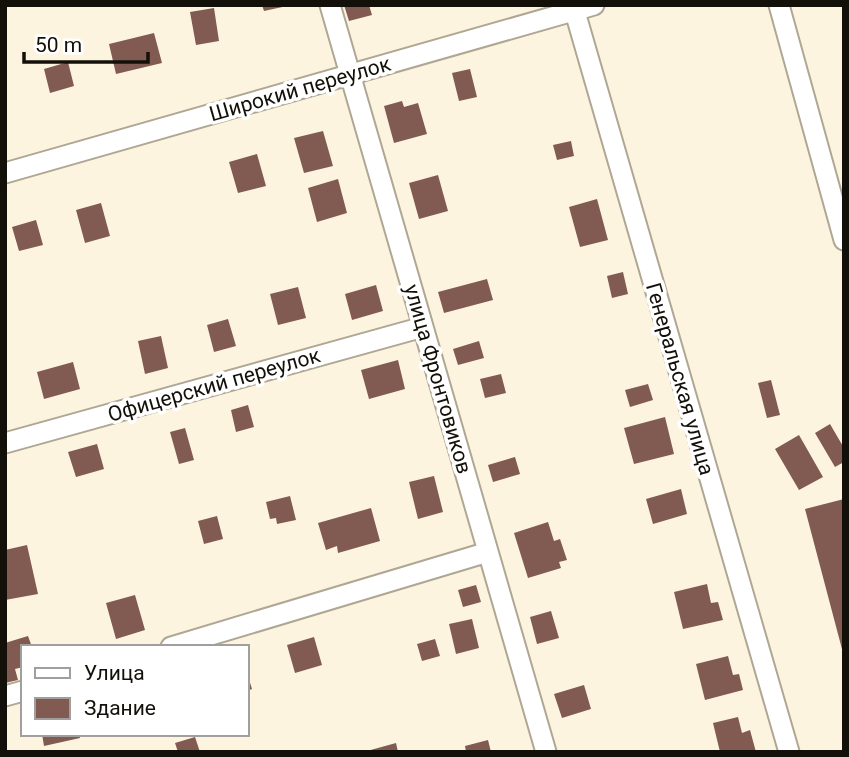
<svg xmlns="http://www.w3.org/2000/svg" width="849" height="757" font-family="Roboto,sans-serif">
<style>
.building{fill:#815a52}
.lines{fill:none;stroke-linecap:round;stroke-linejoin:round}
.minor-casing{stroke:#afa794;stroke-width:23}
.minor{stroke:#fff;stroke-width:19}
.labels{text-anchor:middle;stroke-width:7;stroke-linejoin:round;paint-order:stroke}
.street-label{font-size:21px;fill:#131009;stroke:#fff}
</style>
<rect width="100%" height="100%" fill="#fdf4e0"/>
<path class="building" d="M262 5H287V6L264 11Z
M344 5H369L372 15 349 21Z
M214 8 219 41 196 45 190 12Z
M154 33 162 63 116 74 109 44Z
M68 62 74 86 50 93 44 69Z
M470 69 477 97 459 101 452 73Z
M402 101 404 107 418 103 427 134 394 143 384 106Z
M323 131 333 166 304 173 294 138Z
M571 141 574 156 557 160 553 145Z
M257 154 266 186 238 193 229 162Z
M438 175 448 211 419 219 409 183Z
M338 179 347 213 317 222 308 188Z
M597 199 608 240 580 247 569 207Z
M101 203 110 236 85 243 76 210Z
M36 220 43 245 19 251 12 227Z
M623 272 628 294 612 298 607 276Z
M487 279 493 300 444 313 438 292Z
M376 285 383 311 352 320 345 294Z
M298 287 306 318 278 325 270 294Z
M228 319 236 346 214 352 207 325Z
M161 336 168 368 145 374 138 341Z
M479 341 484 358 458 365 453 349Z
M398 360 405 389 369 399 361 370Z
M73 362 80 389 44 399 37 372Z
M501 374 506 393 485 398 480 379Z
M771 380 780 415 767 418 758 383Z
M648 384 653 400 630 407 625 390Z
M248 405 254 427 236 432 231 410Z
M665 417 674 454 634 464 624 428Z
M830 424 844 448V462L835 467 815 433Z
M185 428 194 460 179 464 170 432Z
M799 435 823 477 799 490 775 449Z
M97 444 104 469 76 477 68 452Z
M515 457 520 474 493 482 488 465Z
M434 476 443 512 418 519 409 482Z
M681 489 687 514 653 524 646 499Z
M290 496 296 520 277 524 276 518 270 519 266 502Z
M844 499V653H843L805 509Z
M371 508 380 541 338 553 337 546 326 550 318 523Z
M217 516 223 539 204 544 198 521Z
M548 522 554 541 560 539 567 560 559 562 561 568 528 578 514 533Z
M27 545 38 594 5 600V550Z
M707 584 711 603 718 602 723 620 683 629 674 592Z
M476 585 481 602 463 607 458 590Z
M135 595 145 630 116 639 106 603Z
M551 611 559 638 537 644 530 617Z
M472 619 479 648 456 654 449 624Z
M28 636 32 647H23V667L15 669 18 680 5 683V643Z
M314 637 322 665 295 673 287 645Z
M435 639 440 656 422 661 417 644Z
M728 656 733 675 739 674 743 690 705 700 696 664Z
M247 673 252 689 247 691Z
M584 685 591 709 562 718 554 694Z
M738 717 742 733 750 730 756 752H720L713 723Z
M42 734H79L80 738 44 746Z
M195 737 200 752H178L175 743Z
M488 740 491 752H466L465 746Z
M396 743 398 752H368L367 751Z"/>
<g class="lines">
<defs>
<path id="minor" d="M330 5 546 752
M573 5 789 752
M779 5 844 240
M5 173 594 5
M5 443 423 327
M171 647 488 552
M5 696 23 691"/>
</defs>
<use href="#minor" class="minor-casing"/>
<use href="#minor" class="minor"/>
</g>
<g class="labels">
<g class="street-label">
<text transform="translate(300 89) rotate(-16)" y="7">Широкий переулок</text>
<text transform="translate(438 379) rotate(74)" y="7">улица Фронтовиков</text>
<text transform="translate(680 379) rotate(74)" y="7">Генеральская улица</text>
<text transform="translate(214 385) rotate(-16)" y="7">Офицерский переулок</text>
</g>
</g>
<rect width="849" height="757" fill="none" stroke="#131009" stroke-width="14"/>
<rect x="21" y="645" width="228" height="91" fill="#ffffff" stroke="#a19f9d" stroke-width="2"/>
<rect x="35" y="668" width="35" height="10" fill="#ffffff" stroke="#a19f9d" stroke-width="2"/>
<text x="84" y="680" font-size="21" fill="#131009">Улица</text>
<rect x="35" y="698" width="35" height="21" fill="#815a52" stroke="#a19f9d" stroke-width="2"/>
<text x="84" y="715" font-size="21" fill="#131009">Здание</text>
<path d="M24 52v10h124v-10" fill="none" stroke="#131009" stroke-width="3.5"/>
<text x="35" y="52" font-size="21" fill="#131009" stroke="#ffffff" stroke-width="5" paint-order="stroke">50 m</text>
</svg>
